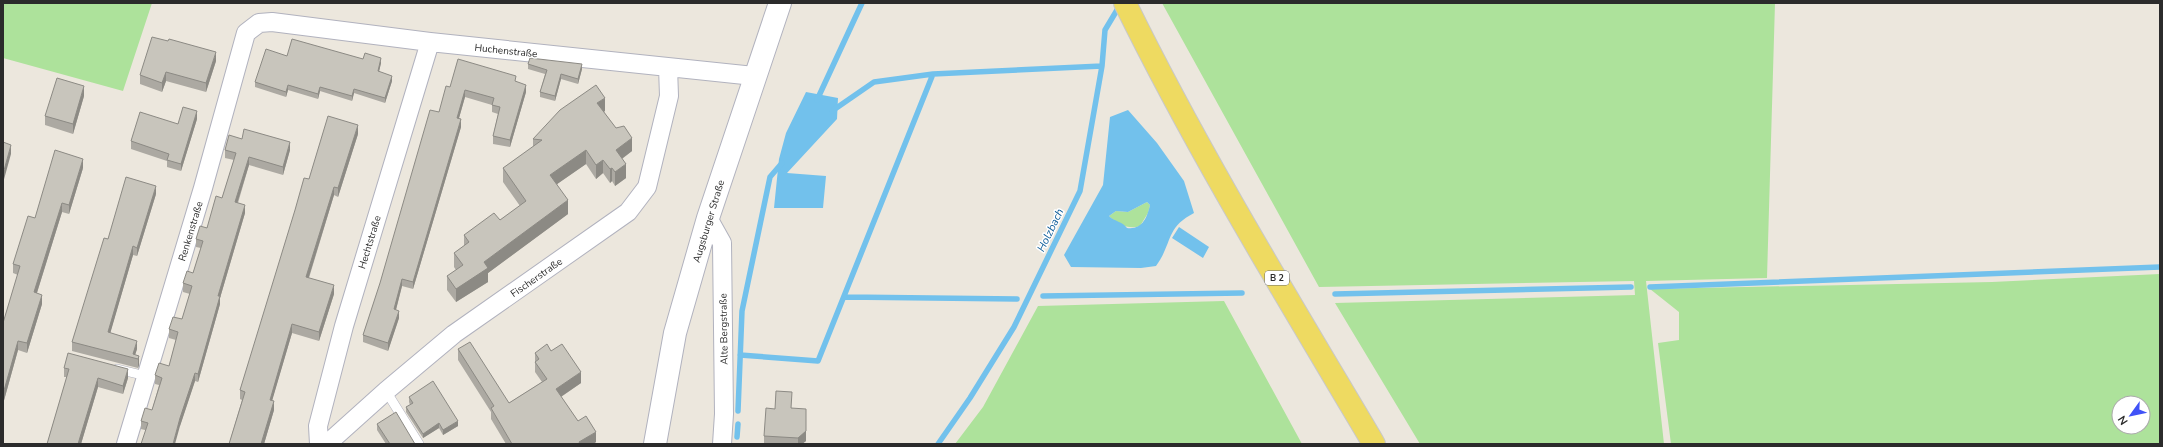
<svg xmlns="http://www.w3.org/2000/svg" width="2163" height="447" font-family="'Nunito Sans',sans-serif">
<style>
.green{fill:#ade29b;fill-rule:evenodd}
.water{fill:#72c1ec;fill-rule:evenodd}
.lines{fill:none;stroke-linecap:round;stroke-linejoin:round}
.stream{stroke:#72c1ec;stroke-width:5.5}
.lane-casing{stroke:#b1b2be;stroke-width:10}
.street-casing{stroke:#b1b2be;stroke-width:20}
.secondary-casing{stroke:#b1b2be;stroke-width:24}
.primary-casing{stroke:#c8c8c8;stroke-width:24}
.lane{stroke:#fff;stroke-width:9}
.street{stroke:#fff;stroke-width:18}
.secondary{stroke:#fff;stroke-width:22}
.primary{stroke:#eeda61;stroke-width:22}
.wall{fill:#aca9a2}
.shaded-wall{fill:#8c8a84}
.building{fill:#c8c5bc;stroke:#8c8a84}
.labels{text-anchor:middle;stroke-width:3;stroke-linejoin:round;paint-order:stroke}
.shield{fill:#fff;stroke:#6b6b6b;stroke-width:1}
.shield-label{font-size:9px;font-weight:bold;fill:#2b2b2b}
.street-label{font-size:10px;fill:#2b2b2b;stroke:#fff}
.water-label{font-size:11px;font-style:italic;fill:#105e9a;stroke:#fff}
</style>
<rect width="100%" height="100%" fill="#ece7dd"/>
<path class="green" d="M3 3H152L123 91 3 58Z
M1162 3H1775L1767 278 1646 281 1664 444H1420L1335 303 1635 295 1634 281 1319 287Z
M1147 202 1150 205 1148 213 1140 226C1129 230 1117 224 1109 216L1116 211 1128 212Z
M2160 274V444H1671L1658 343 1679 340V312L1650 289 1992 282ZM2119 403H2143V427H2119Z
M1224 301 1302 444H955L983 407 1038 306Z"/>
<path class="water" d="M806 92 838 98 837 119 787 173 826 176 823 208H774L779 159 786 133Z
M1128 110 1157 143 1184 181 1194 213C1165 228 1173 243 1156 266L1141 268 1071 267 1064 255 1103 185 1110 117ZM1147 202 1150 205C1147 218 1142 230 1127 228 1122 221 1115 222 1109 216L1116 211 1128 212Z
M1179 227 1209 247 1203 258 1172 238Z"/>
<g class="lines">
<path class="stream" d="M817 100 862 3
M832 111 874 82 933 74 1102 66
M1650 287 2160 267
M1335 294 1631 287
M1043 296 1242 293
M845 297 1017 299
M740 355 818 361 933 74
M738 411 742 311 770 177 782 163
M737 437 738 424
M938 444 970 398 1014 327 1080 191 1102 66 1105 30 1120 5"/>
<defs>
<path id="lane" d="M117 369 146 376
M386 391 419 444"/>
<path id="street" d="M708 218 722 243 724 414 722 444
M126 444 203 188 246 33 259 23 272 22 430 42 754 76
M319 444 318 426 344 326 430 42
M327 444 386 391 454 334 628 212 647 187 669 96 668 67"/>
<path id="secondary" d="M655 444 675 333 708 218 780 3"/>
<path id="primary" d="M1125 3C1199 154 1288 299 1374 444"/>
</defs>
<use href="#lane" class="lane-casing"/>
<use href="#street" class="street-casing"/>
<use href="#secondary" class="secondary-casing"/>
<use href="#primary" class="primary-casing"/>
<use href="#lane" class="lane"/>
<use href="#street" class="street"/>
<use href="#secondary" class="secondary"/>
<use href="#primary" class="primary"/>
</g>
<path class="wall" d="M363 59 381 63 379 71 392 81 385 103 354 93 352 101 320 91 318 99 288 90 286 97 255 87V82Z
M216 61 206 92 166 81 162 92 140 84V75Z
M528 64 582 69 578 84 561 79 555 101 540 97V92L545 74 528 69Z
M516 81 526 92 510 147 493 144V136L498 114 492 112V105L465 97 459 118 461 127 413 289 402 286 396 310 399 318 388 351 363 342V335L439 112 450 87Z
M84 96 73 134 45 125V116Z
M605 111 604 112 632 151 622 159 626 178 615 186 612 181 610 183 603 173 596 179 586 164 557 184 568 214 488 273V282L456 302 447 290V276L456 270 454 267V253L464 246V235L500 220 520 206 503 182V168L533 147V139Z
M197 119 181 171 167 167V161L131 149V141L178 124Z
M358 134 338 197 334 195 309 278 334 294 319 341 292 333 272 400 274 410 264 444H229L242 400 240 399V390L309 179Z
M242 139 290 150 283 175 249 165 238 203 245 213 220 298V304L198 382 195 381 180 426 145 430 141 429V421L152 410 159 385 155 384V375L169 366 176 340 169 338V329L182 319 190 294 183 292V283L193 273 201 248 196 247V239L207 228 222 198 234 160 225 158V150Z
M83 168 69 214 62 212 37 293 42 304 27 353 18 350 3 404V323L18 275 13 273V264L35 218Z
M156 194 137 256 133 255 110 333 137 349 135 355 139 356V365L138 368 72 351V342L108 239Z
M458 349 509 403 542 382 535 372V353L551 351 581 383 561 397 578 421 596 442 593 444H506L491 419V412L458 360Z
M64 368 128 378 123 394 98 387 81 444H47L67 377H64Z
M409 397 458 426 443 435 439 428 423 438 406 412V407L410 405 409 402Z
M792 408 806 418V441L802 444H764V436L775 409Z
M377 424 415 444H386L377 430Z"/>
<path class="shaded-wall" d="M216 52V61L206 92V83Z
M381 58V63L378 76V71Z
M582 64V69L578 84V79Z
M166 72V81L162 92V83Z
M561 74V79L555 101V96Z
M392 76V81L385 103V98Z
M288 85V90L286 97V92Z
M526 85V92L510 147V140Z
M84 86V96L73 134V124Z
M320 87V91L318 99V94Z
M354 89V93L352 101V96Z
M465 90V97L457 125V118Z
M605 98V111L597 117V103Z
M197 111V119L181 171V164Z
M461 119V127L413 289V282Z
M358 125V134L338 197V188Z
M632 138V151L616 163V150Z
M290 142V150L283 175V167Z
M11 145V154L3 183V174Z
M586 150V164L550 189V175Z
M249 157V165L235 210V202Z
M83 159V168L69 214V205Z
M603 160V173L596 179V165Z
M626 164V178L615 186V172Z
M612 168V181L610 183V169Z
M156 186V194L137 256V248Z
M334 187V195L306 286V277Z
M568 200V214L488 273V282L456 302V289L484 262Z
M62 203V212L34 302V292Z
M245 205V213L220 298V304L198 382V374L218 296Z
M133 246V255L108 341V332Z
M402 279V286L394 317V309Z
M334 285V294L319 341V332Z
M42 295V304L27 353V343Z
M399 311V318L388 351V343Z
M292 324V333L270 408V400Z
M18 341V350L3 404V394Z
M137 341V349L134 358 133 354Z
M139 356V365L138 368V359Z
M128 369V378L123 394V386Z
M581 372V383L556 400V389Z
M195 373V381L180 426 175 444H173L180 418Z
M98 378V387L81 444H78Z
M274 401V410L264 444H261Z
M806 409V441L802 444H798V438Z
M458 421V426L443 435V430Z
M439 423V428L423 438V434Z
M596 432V442L593 444H579V442Z"/>
<path class="building" d="M152 37 168 41 169 39 216 52 206 83 166 72 162 83 140 75Z
M292 39 363 59 365 53 381 58 378 71 392 76 385 98 354 89 352 96 320 87 318 94 288 85 286 92 255 82 266 49 287 56Z
M530 58 582 64 578 79 561 74 555 96 540 92 547 70 528 64Z
M458 59 516 76 515 81 526 85 510 140 493 136 500 107 492 105 494 98 465 90 457 118 461 119 413 282 402 279 394 309 399 311 388 343 363 335 380 283 430 110 439 112 446 86 450 87Z
M57 78 84 86 73 124 45 116Z
M596 85 605 98 597 103 616 128 624 126 632 138 616 150 626 164 615 172 612 168 610 169 603 160 596 165 586 150 550 175 568 200 484 262 488 268 456 289 447 276 463 265 454 253 469 242 464 235 494 213 500 220 526 201 503 168 542 140 533 139 560 110Z
M183 107 197 111 181 164 167 160 169 154 131 141 140 112 178 124Z
M328 116 358 125 338 188 334 187 306 277 334 285 319 332 292 324 270 400 274 401 261 444H229L245 392 240 390 295 210 304 178 309 179Z
M244 129 290 142 283 167 249 157 235 202 245 205 218 296H220L198 374 195 373 180 418 173 444H141L148 423 141 421 145 408 152 410 162 378 155 375 159 363 169 366 178 332 169 329 173 317 182 319 192 286 183 283 187 271 193 273 203 241 196 239 200 226 207 228 216 196 222 198 236 153 225 150 229 135 242 139Z
M3 142 11 145 3 174Z
M55 150 83 159 69 205 62 203 34 292 42 295 27 343 18 341 3 394V323L20 266 13 264 28 216 35 218Z
M126 177 156 186 137 248 133 246 108 332 137 341 133 354 139 356 138 359 72 342 104 238 108 239Z
M470 342 509 403 547 379 535 362 539 359 535 353 547 344 551 351 562 344 581 372 556 389 578 421 586 416 596 432 579 442 580 444H512L491 408 494 406 458 349Z
M68 353 128 369 123 386 98 378 78 444H47L69 369 64 368Z
M433 381 458 421 443 430 439 423 423 434 406 407 413 403 409 397Z
M776 391 792 392 791 408 806 409V431L798 438 764 436 766 408 775 409Z
M396 412 415 444H390L377 424Z"/>
<g class="labels">
<rect class="shield" x="1265" y="271" width="24" height="14" rx="3"/>
<g class="shield-label">
<text x="1277" y="281">B 2</text>
</g>
<g class="street-label">
<text transform="translate(506 50) rotate(6)" y="4">Huchenstraße</text>
<text transform="translate(708 221) rotate(-73)" y="4">Augsburger Straße</text>
<text transform="translate(190 231) rotate(-73)" y="4">Renkenstraße</text>
<text transform="translate(369 242) rotate(-73)" y="4">Hechtstraße</text>
<text transform="translate(536 277) rotate(-35)" y="4">Fischerstraße</text>
<text transform="translate(723 329) rotate(-91)" y="4">Alte Bergstraße</text>
</g>
<g class="water-label">
<text transform="translate(1050 230) rotate(-64)" y="4">Holzbach</text>
</g>
</g>
<rect width="2163" height="447" fill="none" stroke="#2b2b2b" stroke-width="8"/>
<g transform="translate(2131 415) rotate(237)"><circle r="19" fill="#ffffff" stroke="#aaaaaa"/>
<path d="M0-3L7 15L0 10L-7 15Z" fill="#4052f7"/>
<text y="-6" font-size="11" font-weight="bold" text-anchor="middle" fill="#2b2b2b">N</text>
</g>
</svg>
